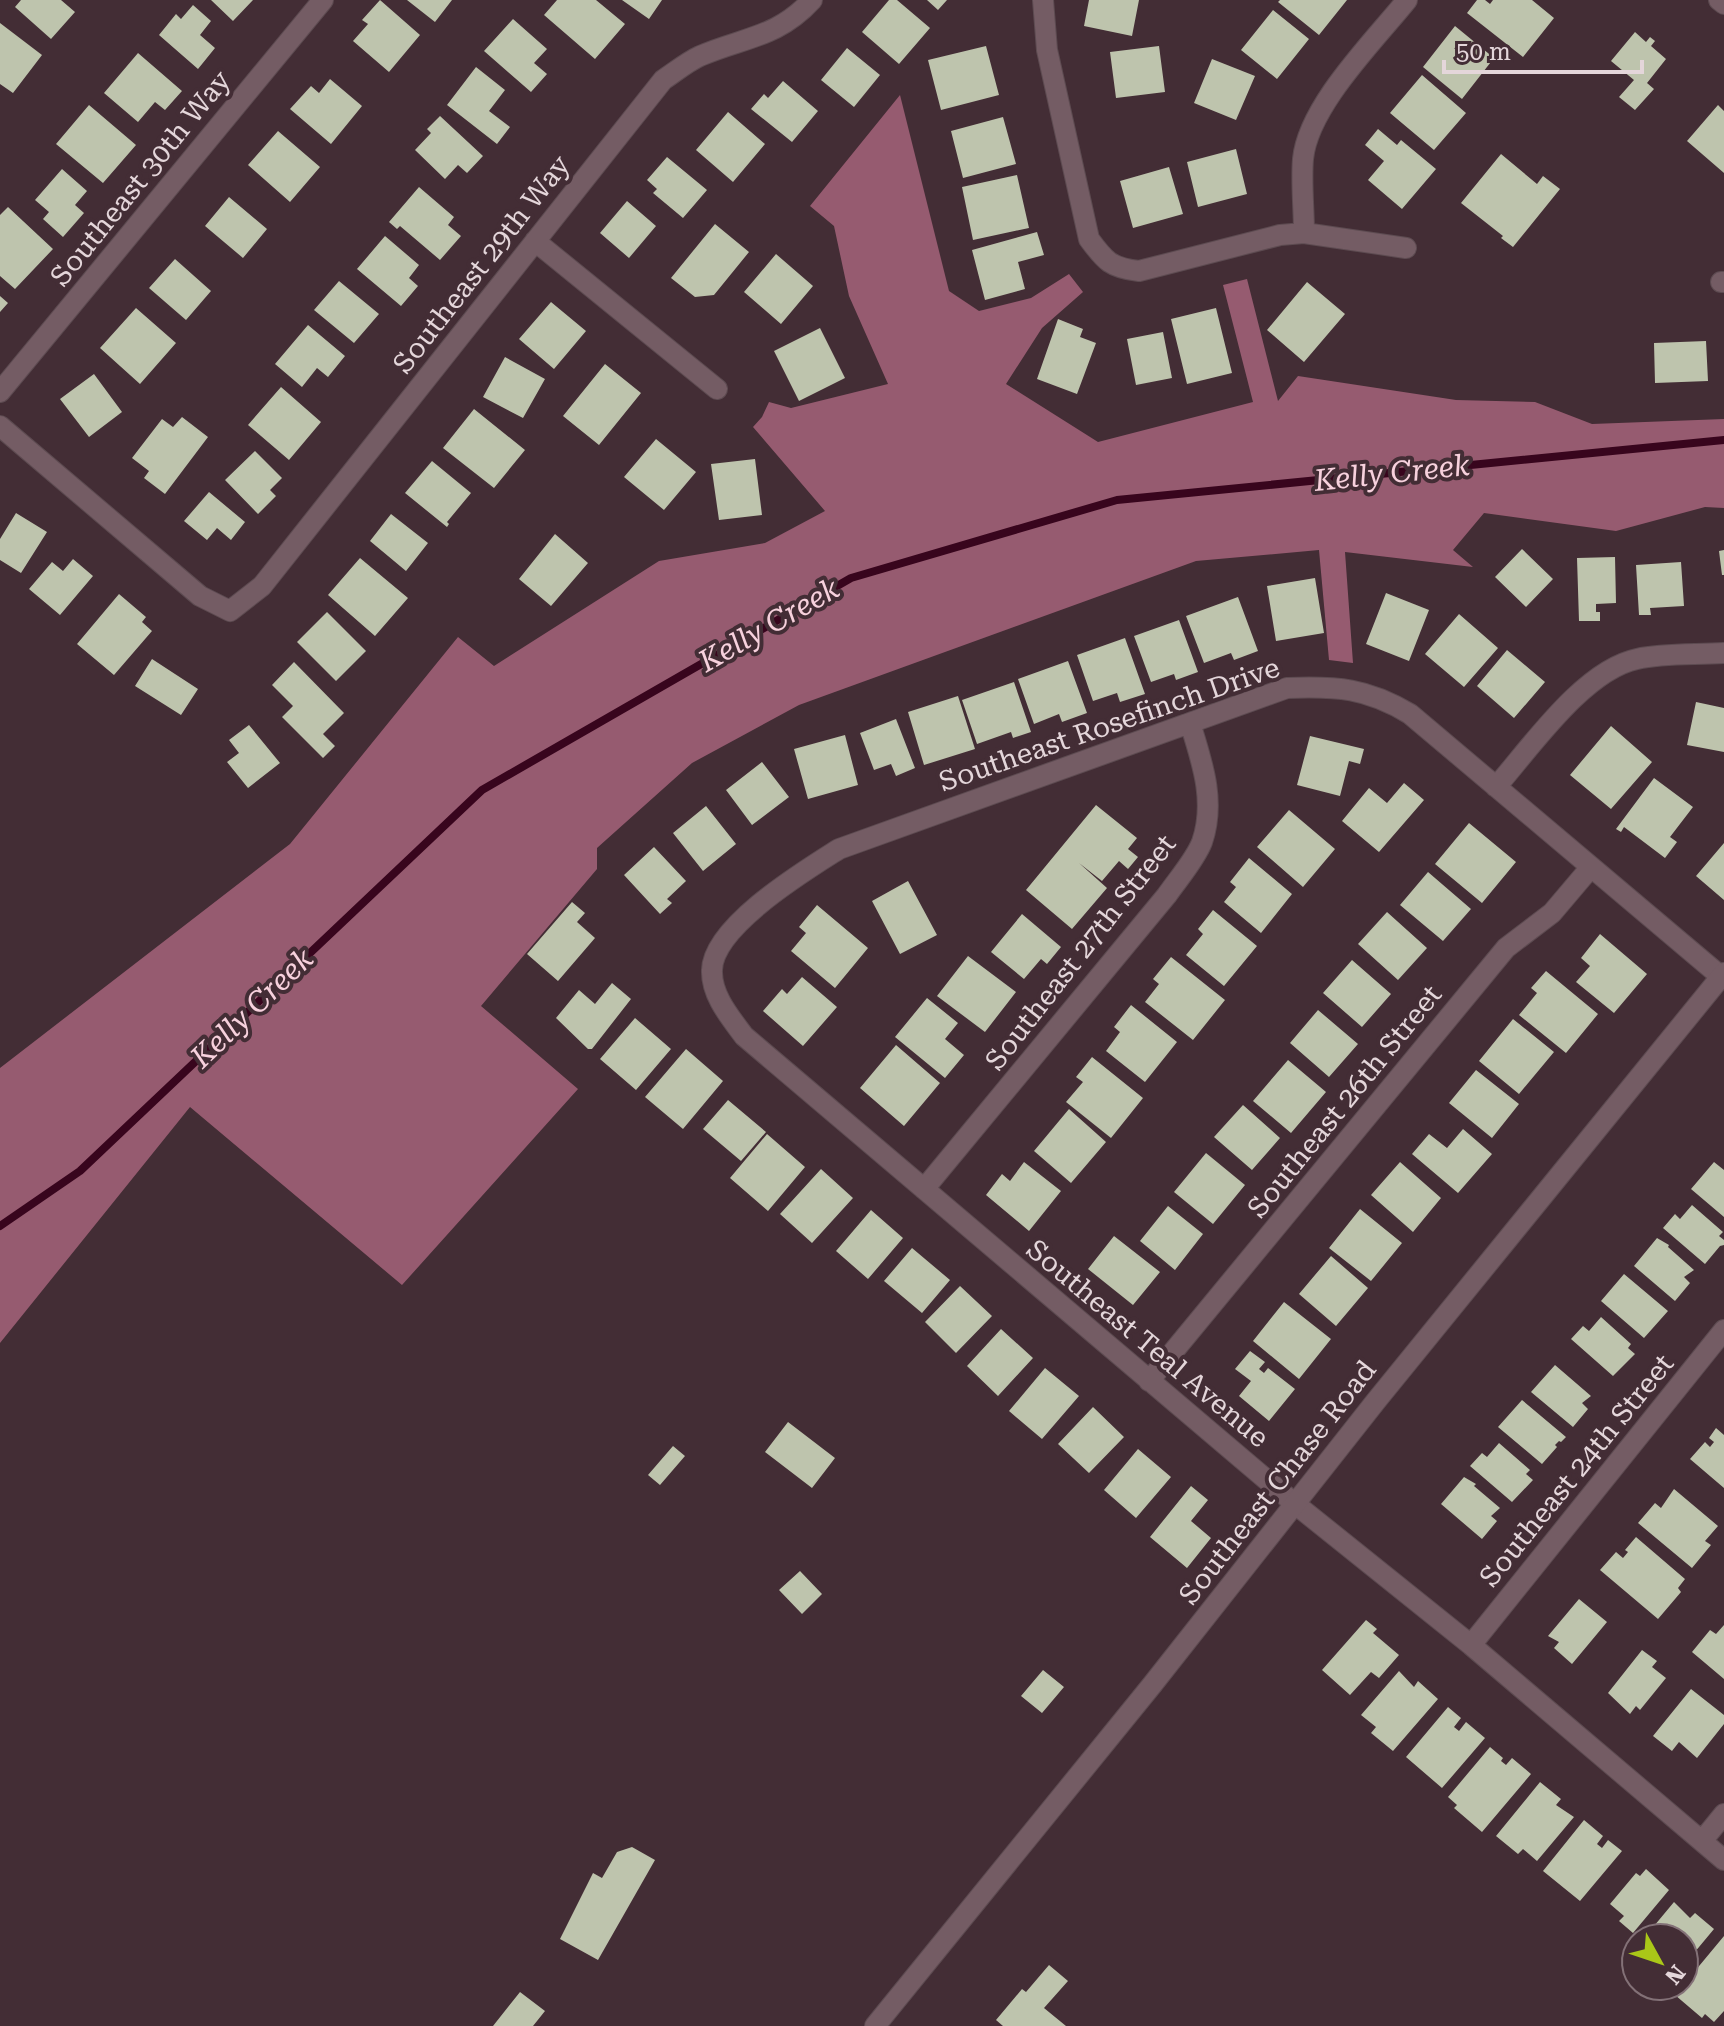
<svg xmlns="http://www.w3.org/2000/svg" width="1724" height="2026" font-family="'Roboto Serif',serif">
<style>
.forest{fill:#965b70}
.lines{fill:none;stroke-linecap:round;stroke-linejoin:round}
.stream{stroke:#38051d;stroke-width:8}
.building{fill:#bec4ad}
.minor-casing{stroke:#5d4b51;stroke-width:22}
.tertiary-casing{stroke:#5d4b51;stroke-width:22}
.secondary-casing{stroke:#5d4b51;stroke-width:22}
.minor{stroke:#745c64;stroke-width:20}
.tertiary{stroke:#745c64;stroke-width:20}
.secondary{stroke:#745c64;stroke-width:20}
.labels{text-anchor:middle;stroke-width:8;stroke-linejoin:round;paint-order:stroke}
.street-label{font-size:28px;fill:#e4d6da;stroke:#432d35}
.water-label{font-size:30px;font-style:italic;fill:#f7d1dd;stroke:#432d35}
</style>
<rect width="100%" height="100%" fill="#432d35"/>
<path class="forest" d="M900 95 949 291 979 311 1031 298 1069 274 1083 292 1042 328 1006 384 1098 442 1253 402 1223 285 1247 279 1278 401 1298 376 1456 400 1535 402 1592 424 1724 419V508L1705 507 1616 531 1484 513 1453 550 1473 567 1345 552 1353 663 1329 660 1319 550 1196 561 799 705 692 763 597 848V869L481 1006 578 1089 402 1285 190 1107 0 1343V1068L290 844 458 637 494 666 659 561 765 543 825 511 753 427 762 417 769 402 791 408 888 384 849 296 834 226 810 206Z"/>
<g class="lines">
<path class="stream" d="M0 1226 80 1171 482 790 851 578 1117 500 1724 440"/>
</g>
<path class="building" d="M21 0H61L75 12 51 39 15 7Z
M211 0H253L233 21Z
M380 0 420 35 389 72 353 41 368 24 362 20Z
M407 0H452L435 22Z
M557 0H596L625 24 595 59 544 15Z
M622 0H662L649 19Z
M889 0H897L930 28 899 64 862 32Z
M927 0H947L938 10Z
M1089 0H1139L1132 36 1084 26Z
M1280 0H1347L1319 35 1278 2Z
M1477 0H1485L1490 4 1493 0H1532L1554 18 1523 57 1467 13Z
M193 5 211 21 200 35 215 48 198 69 159 35 176 14 181 19Z
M1273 10 1309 39 1277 79 1241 50Z
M513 19 547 49 534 63 547 74 531 92 484 51Z
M0 23 42 55 13 93 0 84Z
M1455 26 1494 58 1462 99 1423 67Z
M1635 32 1646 42 1650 37 1655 41 1651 46 1666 59 1647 83 1654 89 1635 110 1619 97 1634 80 1611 61Z
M986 46 999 95 941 110 928 60Z
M1159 46 1165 92 1116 98 1110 52Z
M847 48 880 75 854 107 821 80Z
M138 53 182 91 165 110 155 102 138 122 104 93Z
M1212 59 1255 76 1236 120 1194 103Z
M476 67 505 90 489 111 510 127 497 144 447 105Z
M1422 75 1466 113 1434 150 1390 113Z
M330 79 362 106 331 144 290 109 311 86 319 93Z
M783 81 818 111 792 142 751 109 764 94 768 98Z
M89 105 136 145 103 183 56 144Z
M1718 105 1724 111V173L1687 141Z
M728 112 765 144 733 182 696 150Z
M440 116 483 156 467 173 458 165 445 179 415 150 431 133 427 129Z
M1003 117 1016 164 963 178 951 131Z
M1378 129 1397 145 1401 140 1436 169 1402 209 1368 180 1384 161 1365 145Z
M278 131 320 167 290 202 248 165Z
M1236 149 1247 194 1198 207 1187 162Z
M1501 154 1537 184 1543 176 1560 189 1513 247 1501 238 1503 236 1461 203Z
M667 157 707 190 683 218 653 193 657 189 647 180Z
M1169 167 1183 214 1133 228 1120 181Z
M62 169 87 191 75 205 84 213 63 237 43 219 49 212 35 200Z
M1017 175 1029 228 973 240 962 187Z
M419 187 454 217 448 225 461 236 440 260 400 226 397 229 389 222Z
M229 197 267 229 243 258 205 226Z
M627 201 656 226 629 258 600 233Z
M8 207 53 249 15 289 0 276V215Z
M715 224 749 252 714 295 695 297 671 278Z
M1037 232 1044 255 1018 262 1025 289 985 300 972 250Z
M385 236 419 265 409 278 418 286 401 306 357 269Z
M776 254 813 286 781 324 744 292Z
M175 259 211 291 186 320 149 288Z
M339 281 379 314 354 343 314 310Z
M1307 282 1345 314 1304 362 1267 330Z
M0 296 8 303 0 312Z
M551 302 586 331 554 369 519 339Z
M136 308 176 343 140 384 100 348Z
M1216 308 1232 373 1187 384 1171 319Z
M1058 319 1083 329 1080 337 1096 343 1077 394 1037 379Z
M308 325 345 356 328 377 317 368 302 387 275 364Z
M820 328 845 378 799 401 774 351Z
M1163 332 1172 378 1136 385 1127 339Z
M1706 341 1708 381 1655 383 1654 343Z
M505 357 545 379 523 418 483 397Z
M605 364 641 393 599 445 563 416Z
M94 374 122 412 89 437 60 399Z
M281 387 321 422 289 460 248 425Z
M474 409 525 450 494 488 443 448Z
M182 417 208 437 165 494 144 478 149 471 132 458 162 419 173 427Z
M656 439 696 472 664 510 624 477Z
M255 451 282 478 270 490 276 496 258 514 225 480Z
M755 459 762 515 719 520 711 464Z
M432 461 471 493 447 522 449 524 447 527 405 493Z
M209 492 245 522 231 540 217 528 207 540 184 521Z
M16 513 47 532 21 573 0 560V539Z
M391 514 428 543 406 571 370 541Z
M555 534 588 563 551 606 519 579Z
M1522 549 1553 579 1526 607 1495 577Z
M1724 550V575H1722L1719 551Z
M1615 557 1616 603 1596 604V612H1600V621H1579L1577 558Z
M360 558 408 598 375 636 328 595Z
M73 559 93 576 60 615 29 589 52 562 63 571Z
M1681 562 1684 606 1650 608 1651 615H1639L1636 565Z
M1315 578 1324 633 1276 641 1267 586Z
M1386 593 1429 610 1409 661 1366 644Z
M119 594 146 617 142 622 152 631 114 675 77 644Z
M1238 597 1258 651 1234 660 1231 653 1204 663 1186 616Z
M327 612 366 651 336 681 297 642Z
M1459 614 1498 648 1464 687 1425 654Z
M1179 620 1198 672 1176 680 1174 674 1151 682 1134 636Z
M1125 638 1145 694 1120 702 1117 693 1093 701 1077 655Z
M1507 650 1545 682 1514 718 1477 686Z
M152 659 198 689 181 715 135 686Z
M1068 661 1087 713 1062 722 1059 714 1034 724 1018 679Z
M294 662 344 713 323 734 335 746 323 758 282 717 293 706 272 685Z
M1014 682 1031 732 1013 738 1011 732 977 744 962 700Z
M958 696 975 749 924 765 908 712Z
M1696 702 1724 708V752L1687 745Z
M896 719 915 768 896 776 891 764 874 770 860 733Z
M249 725 280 763 248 788 227 762 239 753 229 740Z
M1611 726 1652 762 1611 809 1570 775Z
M845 735 858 785 808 799 794 749Z
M1310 736 1364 749 1360 764 1349 761 1340 796 1297 785Z
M762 762 789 797 752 825 726 790Z
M1654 778 1693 807 1670 837 1677 842 1665 858 1624 827 1621 832 1616 829Z
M1404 783 1424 800 1379 852 1342 821 1369 788 1387 803Z
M1096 805 1137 838 1128 849 1138 857 1128 869 1119 861 1102 881 1079 863 1107 888 1072 929 1026 890Z
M706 806 736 844 703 871 673 833Z
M1289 810 1335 849 1303 887 1257 847Z
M1469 823 1516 862 1482 903 1435 864Z
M1724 843V900L1696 876Z
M654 847 686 881 667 899 672 903 660 914 624 875Z
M1249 858 1292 894 1261 933 1224 902 1236 887 1230 882Z
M1428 872 1471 909 1443 941 1400 905Z
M908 881 937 935 900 954 872 901Z
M572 902 585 913 577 922 595 938 558 981 527 954Z
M817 905 868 948 835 988 791 951 806 933 799 927Z
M1213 910 1257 946 1224 986 1186 955 1203 934 1198 929Z
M1387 912 1427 948 1398 980 1358 944Z
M1022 914 1061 947 1047 964 1041 959 1024 979 991 952Z
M1600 934 1647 974 1614 1013 1576 982 1590 966 1581 958Z
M968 956 1016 992 985 1032 937 996Z
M1171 957 1225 1000 1193 1040 1145 1002 1159 984 1153 979Z
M1352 960 1391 994 1362 1027 1323 993Z
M1546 971 1598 1014 1566 1053 1519 1015 1537 993 1531 988Z
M802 977 837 1007 803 1046 763 1011 782 989 787 994Z
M612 983 631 999 592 1049H588L556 1018 579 990 595 1004Z
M927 998 958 1023 945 1039 964 1055 945 1078 895 1037Z
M1131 1005 1177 1042 1145 1082 1106 1051 1120 1032 1114 1027Z
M1318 1010 1358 1044 1329 1077 1290 1043Z
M635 1018 671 1049 636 1090 600 1059Z
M1513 1019 1554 1052 1519 1094 1479 1061Z
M896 1045 940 1083 904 1126 860 1088Z
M686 1049 723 1081 683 1129 645 1097Z
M1092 1057 1143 1098 1111 1138 1066 1102 1083 1082 1076 1077Z
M1288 1060 1326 1092 1291 1133 1253 1101Z
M1476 1070 1519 1104 1492 1138 1449 1103Z
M728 1100 766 1132 741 1161 703 1129Z
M1243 1105 1280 1138 1252 1170 1214 1137Z
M1069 1109 1106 1142 1071 1183 1034 1151Z
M1463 1129 1492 1154 1458 1193 1412 1154 1429 1134 1447 1148Z
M767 1134 805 1167 768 1211 730 1178Z
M1206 1153 1245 1185 1213 1224 1174 1192Z
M1024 1162 1061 1191 1029 1231 986 1195 1002 1174 1010 1181Z
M1400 1162 1441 1198 1413 1232 1371 1195Z
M1714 1162 1724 1170V1217L1691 1189Z
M821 1169 853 1198 812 1243 780 1214Z
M1692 1205 1723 1232 1719 1236 1724 1240V1245L1720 1246 1705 1264 1663 1228 1675 1214 1680 1219Z
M1168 1206 1203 1234 1175 1270 1140 1241Z
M1360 1209 1402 1243 1371 1281 1329 1248Z
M871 1210 903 1238 868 1279 836 1251Z
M1114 1236 1160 1272 1133 1305 1088 1269Z
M1657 1238 1669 1245 1668 1247 1694 1270 1684 1277 1690 1283 1675 1301 1634 1266Z
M912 1248 950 1280 922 1313 884 1281Z
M1331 1256 1368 1288 1336 1326 1299 1294Z
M1624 1274 1668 1311 1644 1338 1601 1301Z
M960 1286 992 1316 956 1353 925 1322Z
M1284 1302 1331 1339 1299 1379 1253 1341Z
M1601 1317 1631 1344 1628 1348 1635 1354 1613 1376 1571 1339 1583 1326 1589 1331Z
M1001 1329 1033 1358 998 1396 967 1366Z
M1250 1351 1265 1362 1259 1369 1264 1373 1268 1368 1295 1389 1269 1421 1239 1396 1251 1381 1235 1369Z
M1555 1365 1591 1396 1582 1403 1588 1409 1573 1427 1531 1392Z
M1045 1368 1079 1396 1042 1439 1009 1411Z
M1522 1400 1566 1437 1561 1442 1559 1441 1555 1445 1557 1447 1542 1464 1498 1427Z
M1093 1407 1124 1437 1089 1473 1058 1444Z
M788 1422 835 1458 812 1488 765 1452Z
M1716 1428 1724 1435V1488L1690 1459 1705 1442 1710 1447 1714 1442 1709 1438Z
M1499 1443 1530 1470 1526 1474 1533 1480 1512 1502 1470 1466 1482 1453 1487 1457Z
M673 1446 685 1456 660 1485 648 1475Z
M1138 1449 1171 1477 1136 1518 1104 1490Z
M1464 1477 1476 1484 1474 1486 1500 1508 1491 1516 1497 1521 1482 1539 1441 1504Z
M1191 1486 1208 1500 1191 1521 1211 1538 1187 1568 1150 1537Z
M1674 1489 1718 1526 1705 1541 1711 1545 1692 1568 1638 1523 1655 1503 1661 1508Z
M1636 1537 1685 1579 1678 1588 1681 1592 1658 1619 1600 1570 1616 1552 1623 1558 1628 1552 1625 1550Z
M800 1571 822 1594 802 1614 779 1590Z
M1579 1599 1607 1622 1572 1664 1554 1648 1559 1642 1548 1636Z
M1366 1620 1377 1629 1373 1633 1399 1655 1379 1678 1371 1672 1350 1695 1322 1670Z
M1724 1625V1679L1692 1652 1710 1630 1716 1634Z
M1642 1650 1657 1661 1652 1667 1666 1678 1640 1710 1636 1706 1630 1714 1608 1693Z
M1043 1670 1064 1687 1042 1713 1021 1696Z
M1399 1671 1414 1687 1418 1681 1438 1699 1393 1751 1371 1733 1376 1727 1361 1715Z
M1691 1689 1724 1715V1724L1697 1758 1679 1742 1672 1751 1653 1736Z
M1448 1707 1461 1718 1454 1727 1459 1731 1466 1722 1485 1738 1442 1788 1406 1757Z
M1490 1747 1503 1758 1501 1761 1506 1765 1512 1758 1531 1774 1482 1832 1454 1808 1457 1805 1448 1797Z
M1540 1782 1561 1799 1556 1805 1574 1817 1537 1861 1523 1849 1518 1854 1496 1836Z
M1584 1820 1603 1836 1597 1844 1602 1848 1608 1840 1622 1851 1580 1901 1543 1871Z
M632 1847 655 1860 598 1960 560 1939 593 1873 602 1878 617 1852Z
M1646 1869 1669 1890 1633 1933 1619 1921 1624 1916 1610 1904 1636 1873 1640 1876Z
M1674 1902 1690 1918 1695 1913 1714 1929 1684 1965V1938H1644Z
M1724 1936V2011L1714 2022 1705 2014 1702 2018 1675 1995Z
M1049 1965 1068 1981 1044 2008 1066 2026H1003L996 2020 1022 1989 1026 1992Z
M520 1992 545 2011 533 2026H493Z"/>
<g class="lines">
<defs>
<path id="minor" d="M1043 0 1047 50 1089 239C1105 261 1111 268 1139 271L1280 235 1304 233 1406 248
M1304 233C1304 209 1301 183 1303 159 1308 106 1374 41 1407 0
M535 241 717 389
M1721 282H1724
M0 392 323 0
M0 426 200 596 230 611 262 586 663 80C675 72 687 62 700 56 744 37 777 38 812 0
M1496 787C1531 747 1584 670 1637 659 1664 653 1696 655 1724 653
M1724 979 1410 714C1367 688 1337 686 1287 688L839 849C806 870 713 926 712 970 711 995 730 1017 744 1036L1294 1503 1471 1645 1724 1860
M924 1189 1167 895C1178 879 1195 860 1202 842 1216 801 1202 762 1190 723
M1149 1381 1506 948 1552 913 1591 867
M1471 1645 1724 1330
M1702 1841 1724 1814"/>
<path id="tertiary" d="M875 2026 1152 1685 1376 1401 1724 973"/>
<path id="secondary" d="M1719 0 1724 4"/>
</defs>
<use href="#minor" class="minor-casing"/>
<use href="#tertiary" class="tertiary-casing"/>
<use href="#secondary" class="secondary-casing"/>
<use href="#minor" class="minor"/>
<use href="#tertiary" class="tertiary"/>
<use href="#secondary" class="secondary"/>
</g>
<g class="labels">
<g class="street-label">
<text transform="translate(140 178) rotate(-51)" y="10">Southeast 30th Way</text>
<text transform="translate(481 264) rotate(-52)" y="10">Southeast 29th Way</text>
<text transform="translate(1109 724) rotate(-19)" y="10">Southeast Rosefinch Drive</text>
<text transform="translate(1080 952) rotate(-52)" y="10">Southeast 27th Street</text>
<text transform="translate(1344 1101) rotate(-51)" y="10">Southeast 26th Street</text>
<text transform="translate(1148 1343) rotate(40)" y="10">Southeast Teal Avenue</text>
<text transform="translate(1576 1470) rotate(-51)" y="10">Southeast 24th Street</text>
<text transform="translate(1277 1482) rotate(-52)" y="10">Southeast Chase Road</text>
</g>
<g class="water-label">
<text transform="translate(1392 473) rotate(-6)" y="10">Kelly Creek</text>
<text transform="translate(769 625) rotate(-30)" y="10">Kelly Creek</text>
<text transform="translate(252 1008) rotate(-44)" y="10">Kelly Creek</text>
</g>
</g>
<g transform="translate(1660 1962) rotate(130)"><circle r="38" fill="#432d35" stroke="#837177" stroke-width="2"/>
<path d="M0-6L14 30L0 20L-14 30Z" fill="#aac718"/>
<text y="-12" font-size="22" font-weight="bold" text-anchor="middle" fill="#e4d6da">N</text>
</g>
<path d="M1444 60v12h198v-12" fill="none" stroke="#e4d6da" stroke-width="4"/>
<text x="1456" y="60" font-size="24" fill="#e4d6da" stroke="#432d35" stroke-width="6" paint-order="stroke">50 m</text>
</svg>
